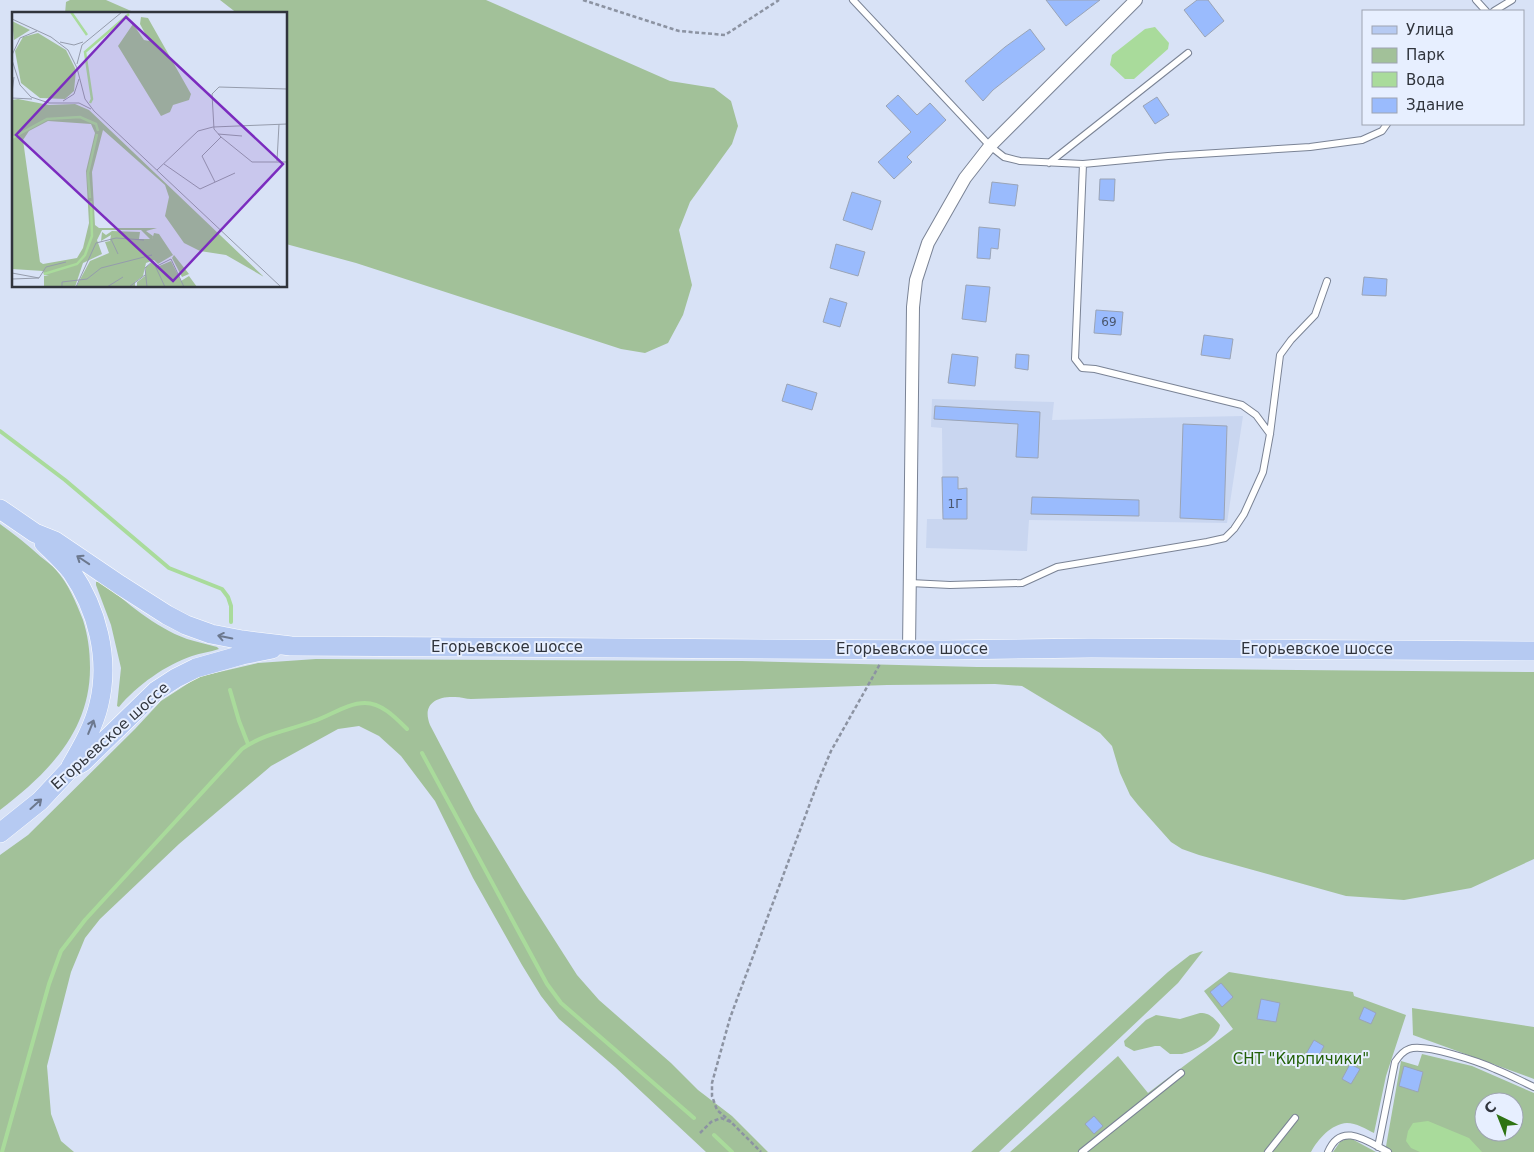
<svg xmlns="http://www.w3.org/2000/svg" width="1534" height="1152" font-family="'DejaVu Sans',sans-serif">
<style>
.built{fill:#c9d6f0}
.green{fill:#a2c199;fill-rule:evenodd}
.water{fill:#a9db9b}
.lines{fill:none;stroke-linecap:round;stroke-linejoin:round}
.stream{stroke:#a9db9b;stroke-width:4}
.building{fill:#9abbfd;stroke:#9aa4b6}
.service-casing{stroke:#7a8395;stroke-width:8}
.minor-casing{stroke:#7a8395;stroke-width:14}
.primary-casing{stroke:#fff;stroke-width:20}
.path{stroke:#8c93a2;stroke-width:2.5;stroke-dasharray:4 2.5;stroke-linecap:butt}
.service{stroke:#fff;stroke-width:6}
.minor{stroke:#fff;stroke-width:12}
.primary{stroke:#b6caf2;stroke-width:19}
.oneway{stroke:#6c788e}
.labels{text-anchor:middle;stroke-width:4;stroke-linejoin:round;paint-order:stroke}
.number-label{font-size:12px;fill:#4a566c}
.street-label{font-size:15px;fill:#30343c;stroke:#e7efff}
.park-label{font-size:15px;fill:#226007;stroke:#e7efff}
.inset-river{fill:none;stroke:#a9db9b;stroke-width:2.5}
.inset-road{fill:none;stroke:#959cac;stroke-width:1}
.view{fill:#7b2cbf;fill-opacity:0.15;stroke:#7b2cbf;stroke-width:2.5}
.inset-edge{fill:none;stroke:#30343c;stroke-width:2.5}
</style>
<rect width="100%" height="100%" fill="#d8e2f6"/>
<path class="built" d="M932 399 1054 402 1052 420 1243 416 1227 523 1029 520 1027 551 926 548 927 519H943L942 428 931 427Z"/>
<path class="green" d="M70 0H106L138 14H65L66 2Z
M220 0H486L670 81 714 88 731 101 738 126 732 144 690 202 679 230 692 285 683 315 668 343 645 353 621 349 356 263 286 244V14H238Z
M0 524C14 534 28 545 41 557 46 561 52 565 56 570 68 583 76 602 83 620 88 636 90 651 90 668 90 732 47 774 0 810Z
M100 581C127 602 154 627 187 639 196 642 207 644 217 647L219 649C210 652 201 653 192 656 167 664 136 686 119 707L117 706 121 668 111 625 96 585V582Z
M316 659 741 661 977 667 1534 672V859L1471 888 1404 900 1346 896 1199 855 1182 849 1171 842 1138 805 1130 795 1120 773 1112 746 1100 733 1022 686 995 684 887 685 471 699C466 699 461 697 455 697 435 696 422 705 430 725L475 811 524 892 577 975 599 1000 671 1063 698 1090 732 1116 768 1152H706L615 1067 559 1019 541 996 522 965 473 878 435 801 401 756 379 736 359 726 338 729 271 766 179 844 100 919 85 938 71 972 47 1066 51 1114 61 1141 74 1152H0V855L28 835 135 729 161 701 198 677 258 663Z
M1203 951 1178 983 999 1152H971L1168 972 1190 955Z
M1229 972 1353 992 1354 996 1406 1015 1386 1076 1374 1133C1366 1129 1356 1123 1347 1123 1331 1124 1318 1139 1311 1152H1010L1118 1056 1148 1093 1233 1029 1204 991Z
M1412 1008 1534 1027V1079L1413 1035Z
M1200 1013C1210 1013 1214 1018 1220 1025 1218 1039 1195 1051 1182 1054 1178 1054 1174 1054 1170 1054L1160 1046H1155L1134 1051 1125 1046 1124 1041 1146 1020 1156 1015 1180 1019Z
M1422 1054 1472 1066 1534 1093V1152H1385L1401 1061 1418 1066ZM1484 1102H1514V1132H1484Z
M1346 1139H1352L1376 1152H1333L1340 1142Z"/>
<path class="water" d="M1155 27 1169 43 1168 49 1134 79H1125L1110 65 1112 55 1145 29Z
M1428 1121 1469 1138 1482 1152H1420L1411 1148 1406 1141 1408 1131 1413 1123Z"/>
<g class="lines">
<path class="stream" d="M0 431 65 480 169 568 222 589 228 597 231 606V622
M230 690 239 721 248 744
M422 753 547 984 561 1003 694 1118
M714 1135 732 1152
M2 1152 49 984 61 951 85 920 242 749C262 734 290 730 314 721 330 716 347 703 365 703 382 703 396 718 407 729"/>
</g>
<path class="building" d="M1046 0H1100L1066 26Z
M1197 0H1208L1224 21 1205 37 1184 10Z
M1030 29 1045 49 993 90 983 101 965 81 1005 47Z
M898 95 917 115 930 103 946 120 907 157 912 162 894 179 878 162 911 132 886 106Z
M1157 97 1169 115 1155 124 1143 106Z
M1100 179H1115L1114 201 1099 200Z
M992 182 1018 185 1015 206 989 203Z
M852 192 881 201 872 230 843 220Z
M979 227 1000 229 998 249 991 248 990 259 977 258Z
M836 244 865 252 858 276 830 268Z
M1364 277 1387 279 1386 296 1362 295Z
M966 285 990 287 986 322 962 319Z
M830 298 847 303 840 327 823 322Z
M1096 310 1123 312 1121 335 1094 333Z
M1204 335 1233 339 1230 359 1201 355Z
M952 354 978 357 975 386 948 383Z
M1016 354 1029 355 1028 370 1015 368Z
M787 384 817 393 812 410 782 401Z
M935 406 1040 412 1038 458 1016 457 1018 424 934 419Z
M1183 424 1227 426 1224 520 1180 518Z
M942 477H958V489L967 488V519H943Z
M1032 497 1139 500V516L1031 514Z
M1221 983 1233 997 1222 1007 1210 992Z
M1261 999 1280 1003 1276 1022 1257 1019Z
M1364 1007 1376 1013 1371 1024 1359 1019Z
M1314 1040 1324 1046 1314 1065 1303 1059Z
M1350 1064 1360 1069 1351 1084 1342 1079Z
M1404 1066 1423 1072 1418 1092 1399 1086Z
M1094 1116 1103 1126 1094 1134 1085 1124Z"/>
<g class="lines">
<defs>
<path id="service" d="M853 0 990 146 1004 157 1020 161 1083 164 1168 156 1310 147 1362 140 1382 131 1387 124
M1476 0 1486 11
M1494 11 1512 0
M1049 163 1188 53
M1083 164 1075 359 1082 368 1095 369 1242 405 1256 415 1270 434
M910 583 950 585 1022 583 1057 567 1207 542 1225 538 1234 529 1244 514 1263 472 1270 434 1280 355 1291 340 1315 315 1327 281
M1378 1147 1395 1062C1399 1056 1403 1051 1409 1049 1424 1043 1480 1062 1495 1069 1508 1074 1521 1081 1534 1087
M1082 1152 1181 1073
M1268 1152 1295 1118
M1328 1152C1341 1121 1367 1141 1388 1152"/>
<path id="minor" d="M909 650 913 307 916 280 928 243 965 178 990 146 1136 0"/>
<path id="primary" d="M0 509 35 533 55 541 120 585 167 615 186 625 211 634 242 640 291 646 945 650 1091 648 1534 651
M44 543C53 552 63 561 71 571 97 609 110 658 99 704 94 726 82 747 71 766
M0 833 40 801 69 770 83 762 156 691 176 678 196 668 242 655 272 649"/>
</defs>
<use href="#service" class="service-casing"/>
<use href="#minor" class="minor-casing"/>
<use href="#primary" class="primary-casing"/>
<path class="path" d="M583 0 679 31 725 35 779 0
M731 1122 717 1110 712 1096V1083L730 1018 818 782 831 751 880 664
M700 1133 711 1122 721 1118 731 1122 761 1152"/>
<use href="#service" class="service"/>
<use href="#minor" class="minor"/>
<use href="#primary" class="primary"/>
</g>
<defs><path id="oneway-shaft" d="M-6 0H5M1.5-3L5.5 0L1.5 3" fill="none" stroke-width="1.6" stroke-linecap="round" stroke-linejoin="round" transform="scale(1.25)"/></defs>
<g class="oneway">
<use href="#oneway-shaft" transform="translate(83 560) rotate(-146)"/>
<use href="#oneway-shaft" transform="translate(225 637) rotate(-169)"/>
<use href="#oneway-shaft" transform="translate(91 727) rotate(-68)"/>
<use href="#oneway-shaft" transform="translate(36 804) rotate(-42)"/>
</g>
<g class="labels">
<g class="number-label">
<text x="1109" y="326">69</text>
<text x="955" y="508">1Г</text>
</g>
<g class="street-label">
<text x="507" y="652">Егорьевское шоссе</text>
<text x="912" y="654">Егорьевское шоссе</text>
<text x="1317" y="654">Егорьевское шоссе</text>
<text transform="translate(110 736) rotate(-42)" y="5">Егорьевское шоссе</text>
</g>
<g class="park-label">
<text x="1301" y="1064">СНТ "Кирпичики"</text>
</g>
</g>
<g transform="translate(12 12)">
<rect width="275" height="275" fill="#d8e2f6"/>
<path d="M129 5 136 6 179 82 177 88 161 93 158 100 149 104 106 34 121 12 132 28 137 29 128 12ZM0 9 18 18 2 28ZM26 21 54 38 64 58 62 79 53 87 28 86 9 71 3 39 11 25ZM6 87 37 93 63 92 77 98 252 265 214 243 188 239 172 231 153 204 157 185 153 173 91 118 80 160 83 213 87 216H145L134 219 141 224 140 228 142 221 147 222 161 243 146 252 142 248 134 251 131 264 123 270V275H64L78 249 97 241 93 230 98 229 99 223 89 229 90 220 94 223 100 219 128 220 127 227H138L129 218H90L85 228 90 242 71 251 63 275H32V264L37 263H32L31 259 0 257V88ZM36 109 79 112 83 121 74 159 77 211 71 236 65 246 31 252 28 250 11 128 17 119ZM162 243 177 262 170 265 160 246ZM159 249 169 269 177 264 185 275H125V270L133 264 134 255 141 250 145 255Z" fill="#a2c199" fill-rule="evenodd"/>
<path class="inset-river" d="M59 0 75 23M78 91 80 87 73 40 117 2M0 126 35 107 68 105 84 112 86 119M78 186 76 161 85 122M32 262 65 252 73 243 80 224 79 189"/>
<path class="inset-road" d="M0 7 39 25 56 38 65 56 73 87 82 99 269 275M48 30 62 33 71 30M0 43 8 26 25 19M0 48 8 73 19 85 37 91H67L79 97M65 52 70 33 110 0M275 77 207 75 200 82 202 117 209 125 240 150H275M0 81 2 65M0 86 20 87M51 89 62 82 67 67M206 122 230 124M265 149 267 112M152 152 188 177 223 161M145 158 186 119 201 115 275 112M203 170 190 144 209 125M99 227 106 242M145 254 159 247 172 275M0 261 27 266 0 267M27 266 34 255 54 250M50 275V270L75 267 89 256 140 243M64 275 84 231 104 226 132 228M95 275 111 265M117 275 133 263M135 275 133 256 141 249 153 275"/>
<path class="view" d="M114 5 271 152 161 269 4 123Z"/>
<rect width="275" height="275" class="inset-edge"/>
</g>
<rect x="1362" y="10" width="162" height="115" fill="#e7efff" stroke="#9ea4b1"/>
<rect x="1372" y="26" width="25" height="8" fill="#b6caf2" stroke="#9ea4b1"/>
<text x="1406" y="35" font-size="15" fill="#30343c">Улица</text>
<rect x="1372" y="48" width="25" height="15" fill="#a2c199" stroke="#9ea4b1"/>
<text x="1406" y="60" font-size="15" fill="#30343c">Парк</text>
<rect x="1372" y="72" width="25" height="15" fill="#a9db9b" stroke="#9ea4b1"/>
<text x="1406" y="85" font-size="15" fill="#30343c">Вода</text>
<rect x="1372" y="98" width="25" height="15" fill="#9abbfd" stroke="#9ea4b1"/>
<text x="1406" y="110" font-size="15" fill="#30343c">Здание</text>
<g transform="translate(1499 1117) rotate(317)"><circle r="24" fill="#e7efff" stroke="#9ea4b1"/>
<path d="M0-4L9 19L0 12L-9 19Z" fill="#2e7313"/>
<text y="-8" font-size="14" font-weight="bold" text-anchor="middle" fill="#30343c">С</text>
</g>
</svg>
